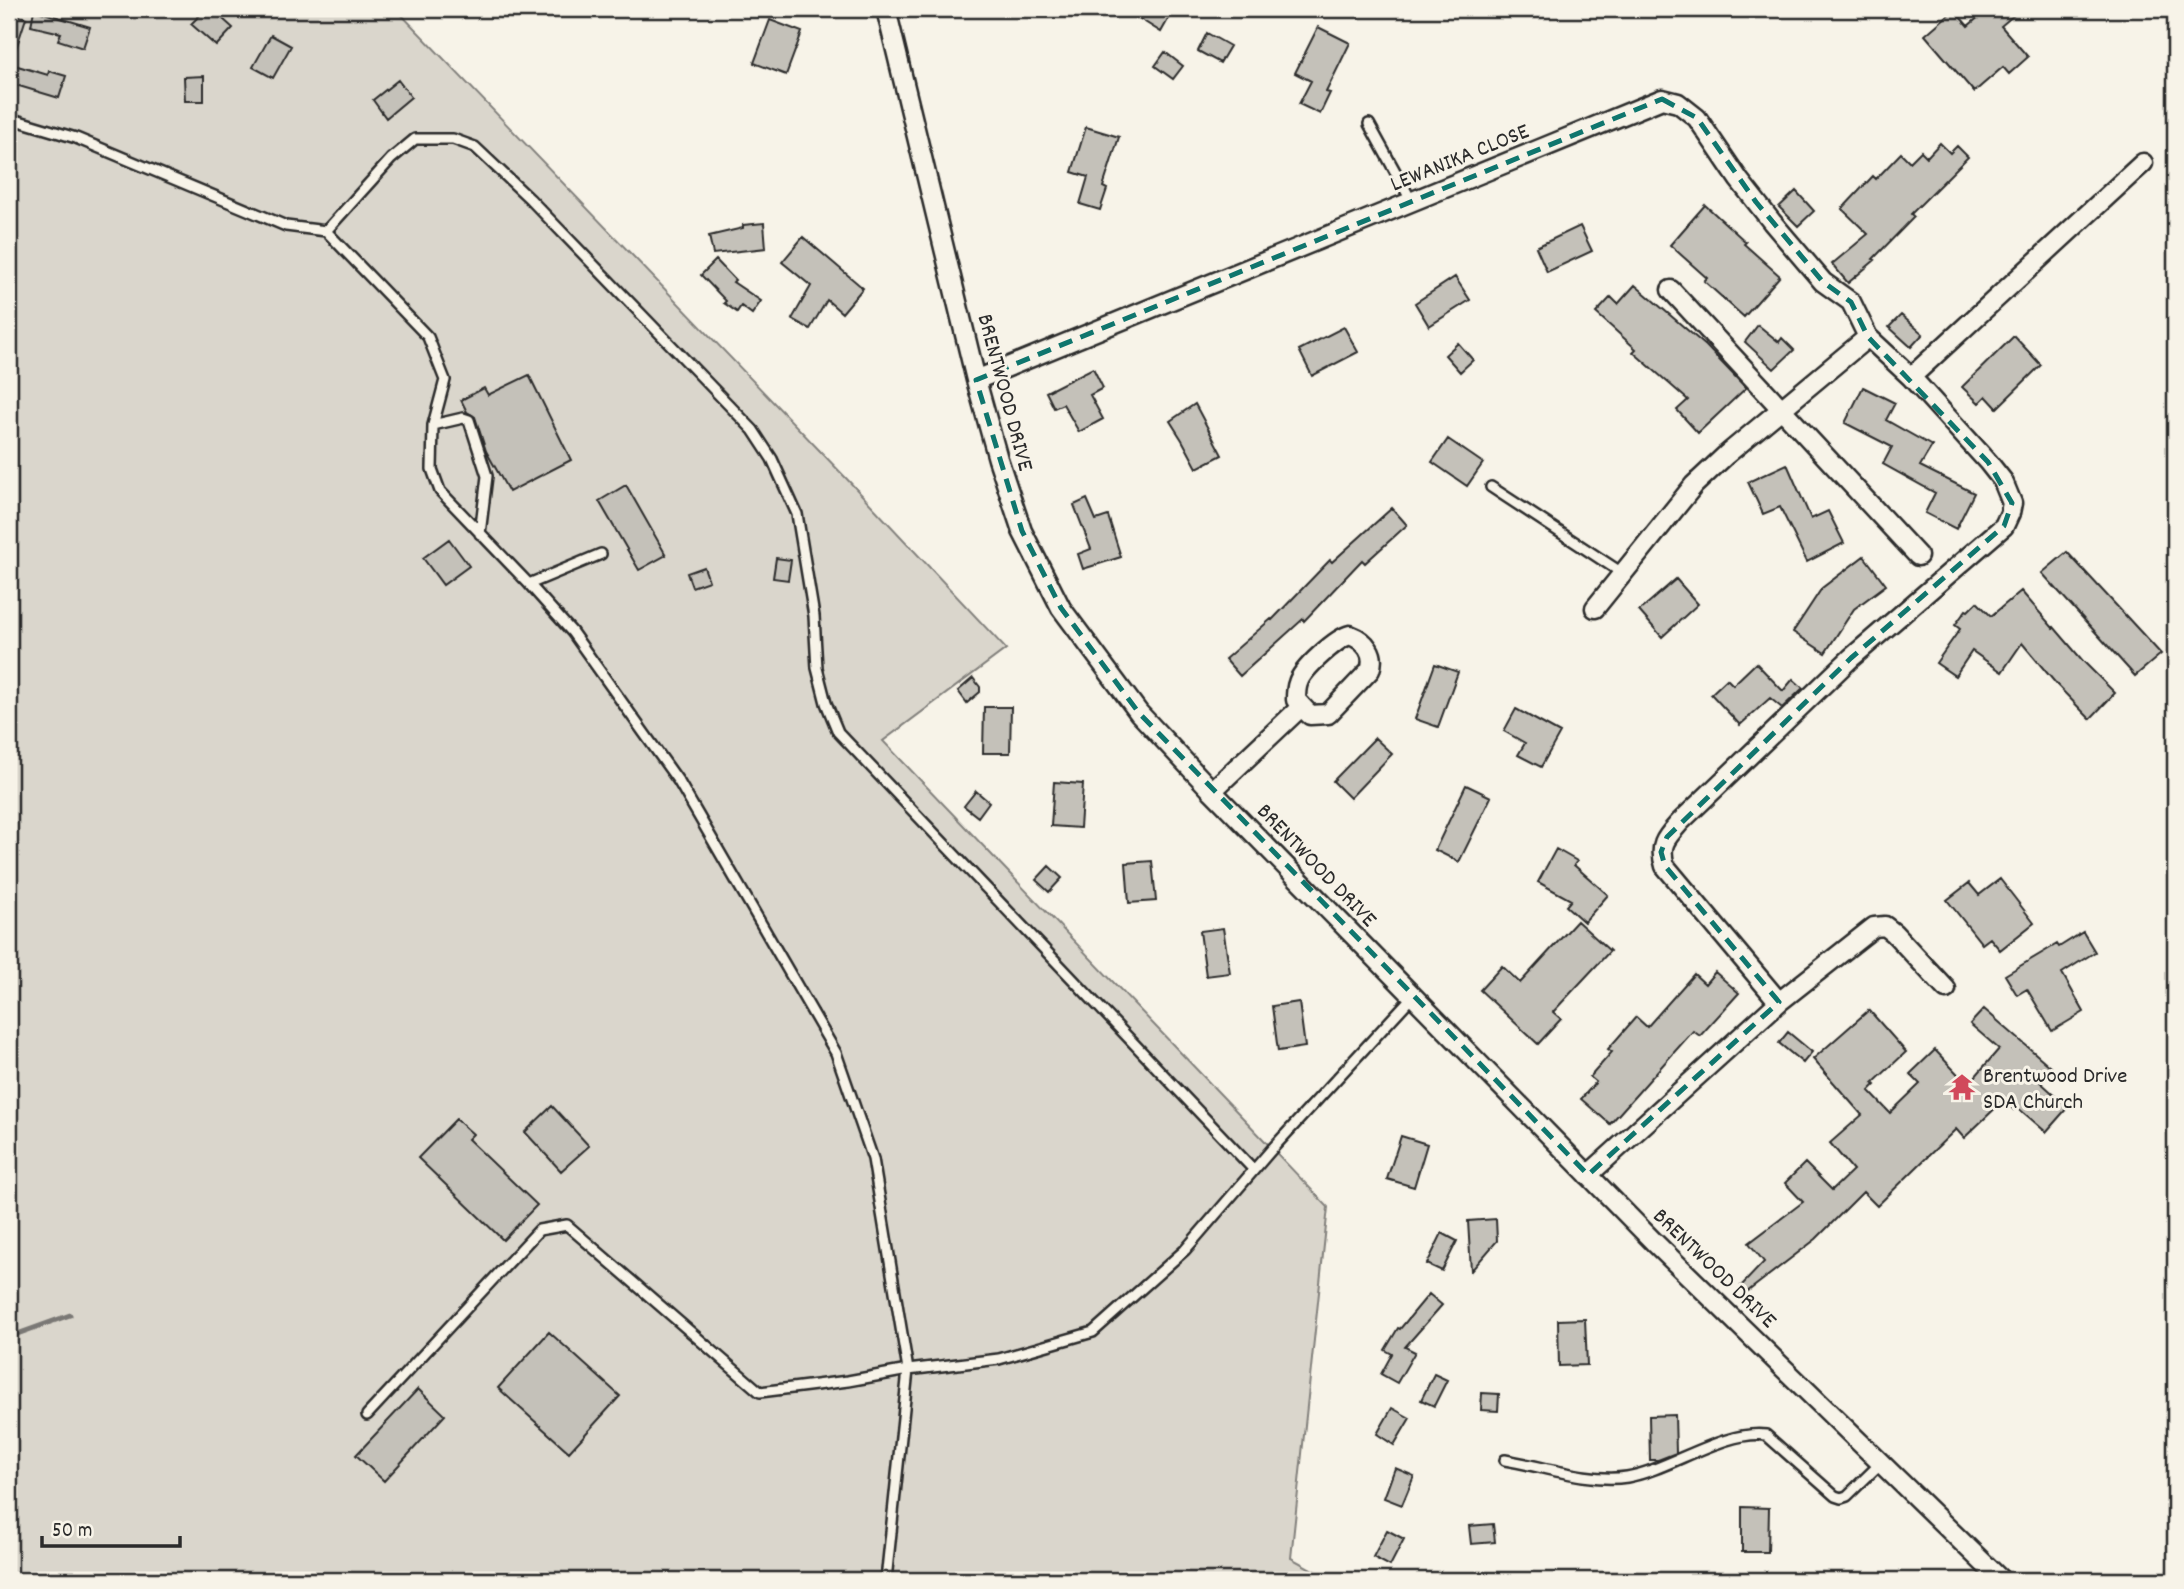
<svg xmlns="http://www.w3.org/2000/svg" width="2184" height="1589" font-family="Dekko,sans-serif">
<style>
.green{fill:#dad6cc;stroke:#82807c;stroke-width:2}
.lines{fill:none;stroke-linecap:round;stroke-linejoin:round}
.stream{stroke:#7a7874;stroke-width:5}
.building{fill:#c4c1b9;stroke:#2b2b2b;stroke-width:2}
.service-casing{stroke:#2b2b2b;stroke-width:14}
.minor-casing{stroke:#2b2b2b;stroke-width:23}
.service{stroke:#f7f3e8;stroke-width:9}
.minor{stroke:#f7f3e8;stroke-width:18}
.marked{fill:none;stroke:#0f766e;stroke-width:5;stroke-dasharray:14 9;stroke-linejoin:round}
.labels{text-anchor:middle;stroke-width:6;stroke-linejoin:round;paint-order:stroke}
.street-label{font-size:23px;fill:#2b2b2b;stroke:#f7f3e8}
.poi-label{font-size:23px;fill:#2b2b2b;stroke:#f7f3e8;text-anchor:start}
</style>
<rect width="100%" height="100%" fill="#f7f3e8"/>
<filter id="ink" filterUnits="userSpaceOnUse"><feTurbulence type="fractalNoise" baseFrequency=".0143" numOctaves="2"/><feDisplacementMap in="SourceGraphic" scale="14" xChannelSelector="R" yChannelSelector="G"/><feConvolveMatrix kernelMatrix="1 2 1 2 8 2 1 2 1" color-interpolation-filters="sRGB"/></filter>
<g filter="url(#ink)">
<path class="green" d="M9 9H396L845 477 1006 649 883 741 1328 1207 1291 1558 1331 1580H9Z"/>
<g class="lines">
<path class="stream" d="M9 1337 70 1315"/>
</g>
<path class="building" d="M206 9H212L233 28 216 46 191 24Z
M1146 9H1174L1161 32 1140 19Z
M1988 9H2021L2001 26 2028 57 2009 74 2003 67 1974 92 1925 35 1954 10 1968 26Z
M34 10 90 27 83 48 58 40 61 33 31 26Z
M9 13 26 18 11 64 48 75 49 71 66 76 59 98 9 83Z
M770 20 802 32 786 75 754 63Z
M1318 27 1350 43 1326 92 1330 93 1320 114 1299 104 1311 81 1295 73Z
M1207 33 1230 46 1220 63 1198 51Z
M271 35 291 46 273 78 253 67Z
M1165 52 1183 66 1173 79 1155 66Z
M204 76V101H185L184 77Z
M398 80 411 97 386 118 373 100Z
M1086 127 1119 137 1103 187 1107 189 1100 210 1080 204 1088 177 1072 172Z
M1940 143 1950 153 1957 146 1968 157 1911 214 1914 217 1873 259 1875 260 1848 283 1832 264 1868 234 1842 209 1873 176 1876 179 1901 153 1910 162 1921 151 1927 157Z
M1796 191 1814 211 1798 226 1779 207Z
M1705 205 1746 242 1744 244 1780 276 1744 317 1704 281 1707 278 1670 245Z
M764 223 766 248 713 254 709 236 743 228V225Z
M1580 226 1592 251 1547 272 1536 247Z
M803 237 863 288 842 313 827 300 810 329 792 319 811 286 782 262Z
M716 260 735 280 733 282 761 301 752 314 741 306 737 312 724 303 726 301 701 275Z
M1455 277 1470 300 1429 326 1415 303Z
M1635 285 1706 346 1746 388 1698 433 1677 410 1688 400 1633 352 1636 349 1596 313 1611 297 1618 304Z
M1901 315 1923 334 1911 347 1889 327Z
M1758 325 1779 342 1782 338 1794 350 1774 369 1745 342Z
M1344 327 1358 352 1312 376 1299 350Z
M2014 336 2041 365 1997 408 1986 396 1979 403 1962 387Z
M1458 343 1473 360 1460 372 1445 355Z
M1093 368 1103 388 1090 395 1103 419 1079 432 1063 404 1054 408 1046 392Z
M529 375 571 460 509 492 486 451 475 417 467 412 461 400 484 388 488 395Z
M1863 387 1895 403 1886 420 1932 446 1920 466 1974 493 1956 529 1925 513 1935 493 1883 464 1892 447 1845 423Z
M1195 404 1222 455 1197 468 1182 440 1170 421Z
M1448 439 1483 463 1467 486 1432 462Z
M1787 464 1811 519 1828 511 1844 543 1807 562 1780 507 1763 514 1748 482Z
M626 485 666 555 639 570 599 501Z
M1087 499 1096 520 1108 516 1121 557 1083 569 1078 554 1091 549 1074 505Z
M1392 508 1407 525 1365 563 1362 560 1304 621 1303 619 1240 676 1225 659 1271 619 1272 620 1330 560 1332 562Z
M449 539 469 566 443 585 423 558Z
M2067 552 2161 654 2135 676 2042 573Z
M1864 556 1886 585 1854 609 1825 653 1793 632 1822 588Z
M776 558 791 560 788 580 773 578Z
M704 567 709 581 692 587 687 573Z
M1676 579 1698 604 1662 637 1639 611Z
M2021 591 2053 628 2054 627 2083 661 2115 693 2090 719 2058 686 2022 643 2002 672 1972 651 1955 676 1936 663 1960 629 1955 625 1966 610 1968 611 1977 602 1991 616Z
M1756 663 1783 691 1793 679 1803 688 1782 708 1770 698 1740 725 1711 694 1727 679 1733 685Z
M1435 664 1458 672 1438 727 1415 719Z
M973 678 980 687V692L967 703 958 691Z
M984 707H1011L1010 753H983Z
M1516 709 1560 733 1541 767 1518 755 1525 743 1504 731Z
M1375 738 1392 754 1350 798 1333 781Z
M1054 782 1083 784 1080 828 1051 826Z
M1466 785 1491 797 1459 862 1435 850Z
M976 791 989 802 978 817 964 806Z
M1556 849 1577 861 1574 865 1608 895 1584 922 1566 906 1571 900 1538 882Z
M1152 861 1156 901 1129 903 1126 863Z
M1049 866 1062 878 1049 892 1036 880Z
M2000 879 2034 923 2000 950 1990 938 1982 944 1947 900 1969 883 1979 895Z
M1577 921 1610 951 1553 1012 1561 1019 1538 1044 1480 990 1502 966 1520 983Z
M1223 928 1230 973 1206 976 1200 931Z
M2083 932 2095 952 2062 973 2084 1012 2052 1031 2027 989 2017 995 2005 975 2057 944 2059 947Z
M1715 972 1739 993 1700 1036 1693 1031 1610 1124 1581 1099 1596 1082 1590 1077 1612 1052 1608 1049 1636 1017 1647 1027 1694 974 1705 984Z
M1299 1002 1305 1047 1278 1051 1272 1006Z
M1984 1009 2051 1067 2039 1081 2068 1107 2046 1132 2017 1107 2014 1110 2004 1100 1964 1138 1956 1129 1877 1206 1863 1192 1816 1239 1747 1292 1741 1286 1764 1262 1749 1243 1803 1202 1785 1183 1805 1163 1832 1190 1853 1170 1830 1143 1862 1115 1813 1059 1869 1010 1906 1052 1873 1083 1875 1085 1869 1091 1890 1113 1920 1084 1910 1074 1935 1050 1968 1085 1999 1049 1970 1024Z
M1788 1032 1812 1052 1803 1063 1779 1043Z
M552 1106 589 1146 561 1171 525 1132Z
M456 1119 473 1134 468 1139 537 1205 503 1240 418 1158Z
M1401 1136 1427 1144 1414 1187 1387 1179Z
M1496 1219 1497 1241 1471 1271 1468 1221Z
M1442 1233 1457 1241 1442 1271 1427 1264Z
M1429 1294 1442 1305 1405 1347 1415 1352 1397 1383 1381 1374 1392 1354 1385 1350 1398 1328 1400 1329Z
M1585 1319 1587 1365 1559 1366 1558 1320Z
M549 1332 620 1396 569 1452 498 1388Z
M1434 1374 1447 1380 1434 1406 1421 1400Z
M418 1389 445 1415 384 1481 356 1455Z
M1482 1393 1499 1394 1498 1411 1481 1410Z
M1392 1408 1410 1418 1394 1445 1377 1434Z
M1675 1415 1676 1453 1658 1460H1650L1649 1416Z
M1395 1468 1414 1476 1402 1505 1384 1498Z
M1742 1507 1769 1508 1768 1552H1742Z
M1493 1524 1495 1542 1471 1544 1469 1526Z
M1387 1530 1404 1539 1390 1566 1373 1557Z"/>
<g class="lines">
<defs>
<path id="service" d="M9 118 76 138 286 226 326 231 428 337 445 380 433 425 432 469 440 491 529 584 572 632 679 782 836 1053 873 1159 908 1370 999 1359 1093 1332 1185 1250 1272 1149 1412 997
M1369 124 1412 202
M326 231 391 159 415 139H453L475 147 530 199 753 430 772 459 797 514 814 616 817 668 826 703 838 732 1254 1170
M433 425 463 418 469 420 487 476 480 534
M1491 487 1622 573
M529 584 601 554
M367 1415 539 1230 567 1225 760 1392 848 1381 908 1370 886 1580
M1505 1460C1542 1466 1590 1483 1627 1477 1669 1470 1723 1430 1766 1435L1835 1496 1841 1498 1847 1496 1882 1462"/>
<path id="minor" d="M886 9 976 380 998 459 1022 531 1061 608 1139 713 1212 791 1654 1242 2001 1580
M1671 290 1918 556
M1911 377 2143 163
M976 380 1662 99 1678 103 1697 118 1739 180 1772 222 1823 282 1851 302 1868 337 1911 377 1988 462 2003 481 2012 503 2010 513 2004 526 1851 658 1681 821C1667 837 1658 844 1665 866L1779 1002
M1595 608 1694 485 1726 455 1868 337
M1350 635C1366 641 1376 654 1370 670L1328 714 1310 715 1296 700C1296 694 1296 688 1298 683 1302 669 1337 638 1350 635Z
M1212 791 1301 707
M1588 1175 1779 1002 1874 927 1885 926 1894 933 1946 989"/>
</defs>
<use href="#service" class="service-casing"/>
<use href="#minor" class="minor-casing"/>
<use href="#service" class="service"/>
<use href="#minor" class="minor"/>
</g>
</g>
<path class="marked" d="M1662 99 1697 118 1756 202 1823 282 1851 302 1868 337 1988 462 2012 503 2004 526 1851 658 1667 837 1661 852 1665 866 1779 1002 1588 1175 1139 713 1061 608 1022 531 976 380Z"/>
<defs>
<symbol id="temple-bare" viewBox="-9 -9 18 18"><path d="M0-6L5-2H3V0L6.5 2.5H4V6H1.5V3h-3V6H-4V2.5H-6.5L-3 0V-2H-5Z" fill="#d1495b" stroke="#f7f3e8" stroke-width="2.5" paint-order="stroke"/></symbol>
</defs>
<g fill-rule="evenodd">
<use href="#temple-bare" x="1943" y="1068" width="38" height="38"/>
</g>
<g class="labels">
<g class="street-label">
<text transform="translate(1459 156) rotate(-22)" y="8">LEWANIKA CLOSE</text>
<text transform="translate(1007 392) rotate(75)" y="8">BRENTWOOD DRIVE</text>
<text transform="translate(1318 864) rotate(46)" y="8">BRENTWOOD DRIVE</text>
<text transform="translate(1716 1267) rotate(44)" y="8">BRENTWOOD DRIVE</text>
</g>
<g class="poi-label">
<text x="1983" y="1082">Brentwood Drive<tspan x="1983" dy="26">SDA Church</tspan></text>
</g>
</g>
<rect width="2184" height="1589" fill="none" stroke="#f7f3e8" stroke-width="35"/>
<rect x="18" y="18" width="2149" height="1554" fill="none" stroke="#2b2b2b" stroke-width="2.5" filter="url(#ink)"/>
<path d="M42 1536v10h138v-10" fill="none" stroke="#2b2b2b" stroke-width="3.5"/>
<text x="52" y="1536" font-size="21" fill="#2b2b2b" stroke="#f7f3e8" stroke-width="5" paint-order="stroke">50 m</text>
</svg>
